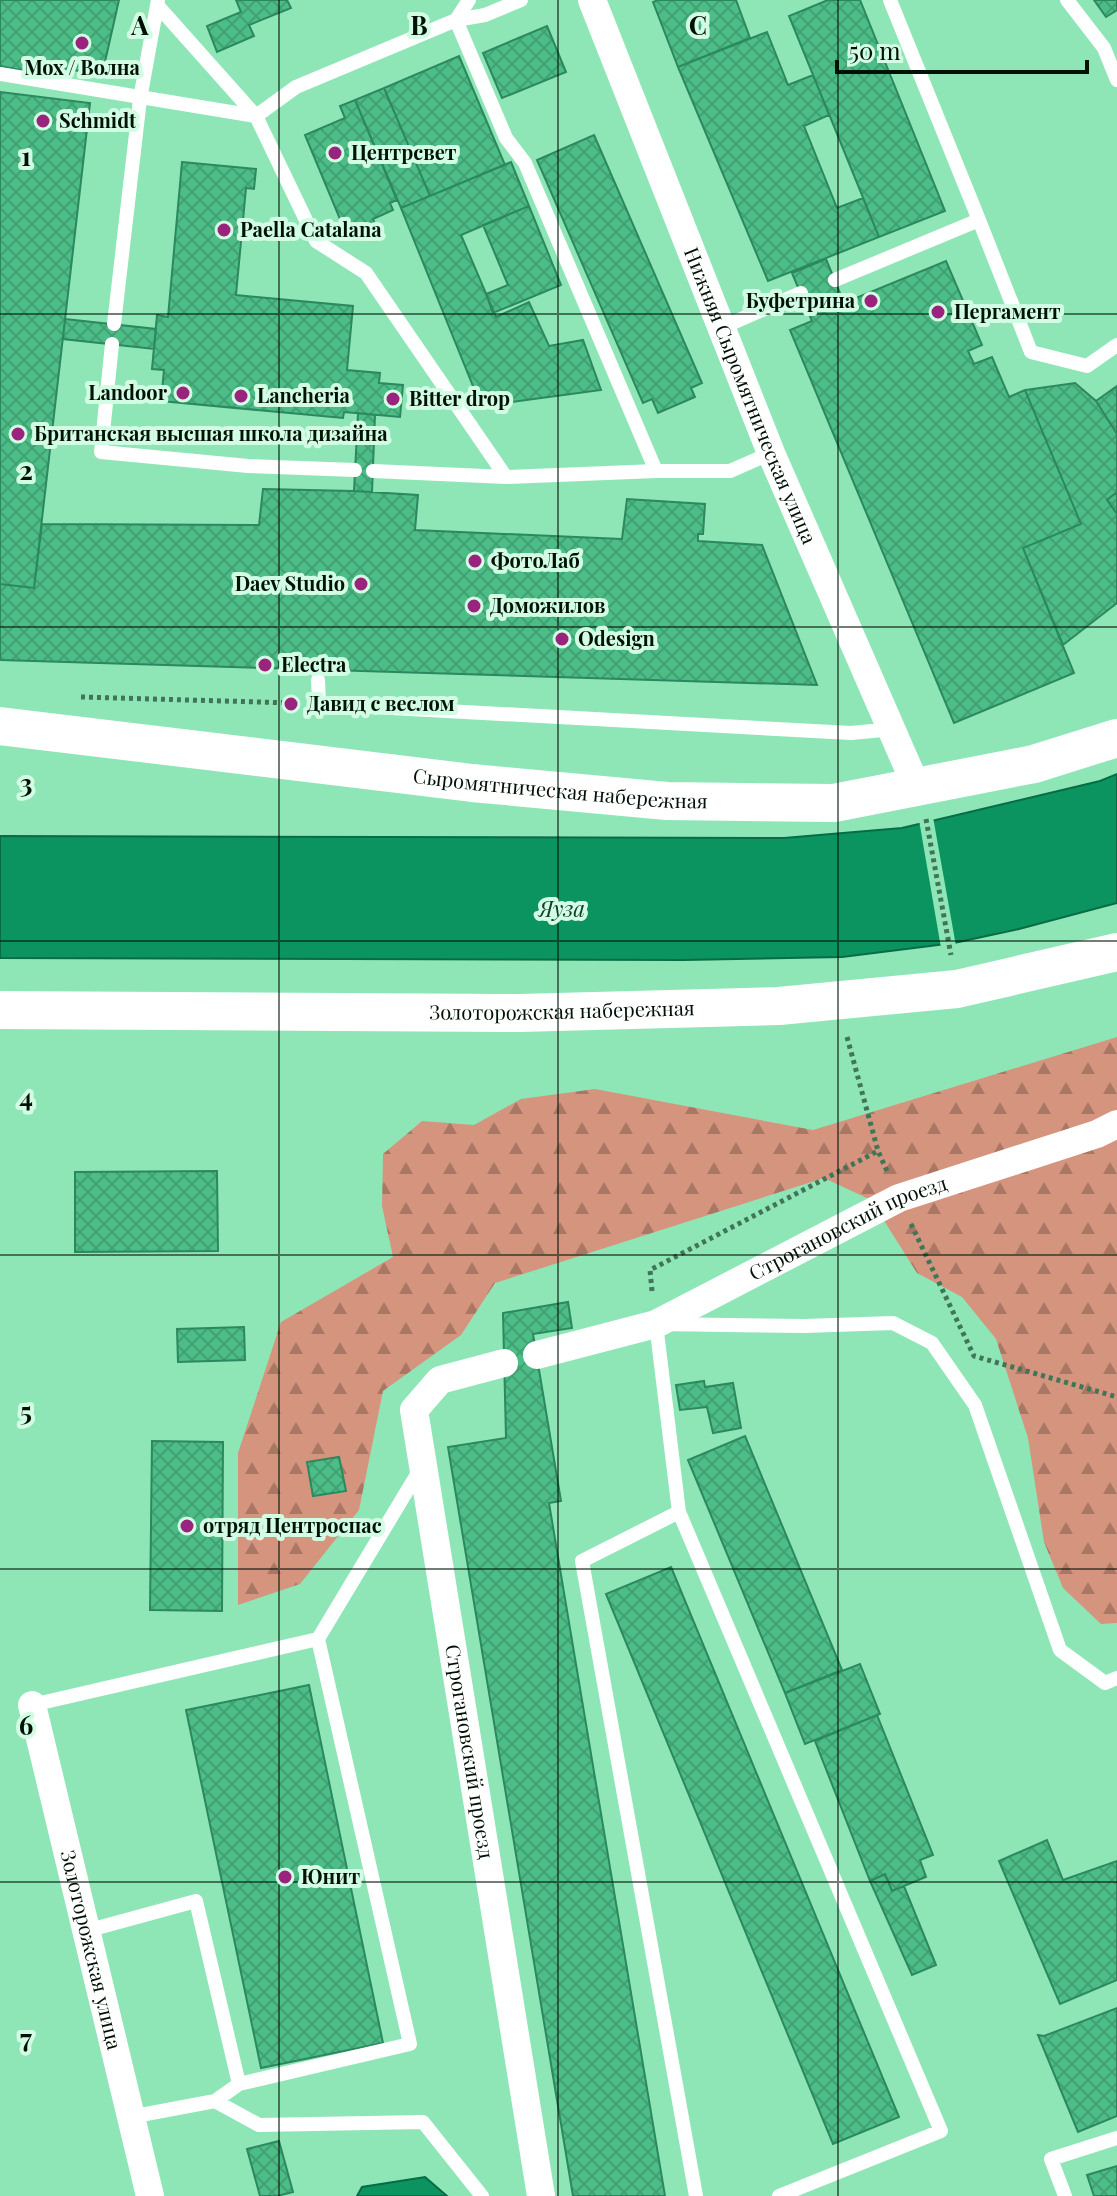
<svg xmlns="http://www.w3.org/2000/svg" width="1117" height="2196" font-family="'Playfair Display',serif">
<style>
.forest{fill:url(#forest-firs)}
.water{fill:#0b9360;stroke:#086c45;stroke-width:2}
.pier{fill:#8ee6b7}
.building{fill:url(#building-cross-hatch);stroke:#2c885e;stroke-width:2}
.lines{fill:none;stroke-linecap:round;stroke-linejoin:round}
.path{stroke:#427558;stroke-width:5;stroke-dasharray:4 4;stroke-linecap:butt}
.service{stroke:#fff;stroke-width:14}
.minor{stroke:#fff;stroke-width:28}
.secondary{stroke:#fff;stroke-width:38}
.grid{fill:none;stroke:#001206;stroke-width:2;stroke-opacity:0.55}
.poi-dot{fill:#9a237d;stroke:#d2fce4;stroke-width:3}
.labels{text-anchor:middle;stroke-width:8;stroke-linejoin:round;paint-order:stroke}
.poi-label{font-size:20px;font-weight:bold;fill:#001206;stroke:#d2fce4;text-anchor:start}
.street-label{font-size:20px;fill:#001206;stroke:#d2fce4}
.water-label{font-size:22px;font-style:italic;fill:#11402b;stroke:#d2fce4}
.grid-label{font-size:26px;text-anchor:middle;font-weight:bold;fill:#001206;stroke:#d2fce4;stroke-width:8;stroke-linejoin:round;paint-order:stroke}
</style>
<defs>
<pattern id="forest-firs" width="22" height="20" patternUnits="userSpaceOnUse" patternTransform="scale(2)"><rect width="22" height="20" fill="#d5947e"/><path d="M5 1l3.5 6h-7zM16 11l3.5 6h-7z" fill="#aa7765"/></pattern>
<pattern id="building-cross-hatch" width="8" height="8" patternUnits="userSpaceOnUse" patternTransform="scale(2)"><rect width="8" height="8" fill="#4cbd87"/><path d="M0 0l8 8M0 8l8-8" fill="none" stroke="#41a173"/></pattern>
</defs>
<rect width="100%" height="100%" fill="#8ee6b7"/>
<path class="forest" d="M1117 1037V1623L1101 1624 1063 1588 1044 1542 1028 1438 996 1339 962 1297 917 1273 871 1200 824 1178 495 1283 461 1335 383 1391 359 1510 300 1584 238 1605V1453L281 1322 393 1257 382 1206 383 1154 422 1121 474 1125 521 1099 595 1089 813 1130Z"/>
<path class="water" d="M1117 774V903L1019 929 954 943 842 957 683 960 0 958V836L784 838 902 828 1100 781Z
M425 2177 447 2196H357L362 2187Z"/>
<path class="pier" d="M933 817 956 946 941 948 919 820Z"/>
<path class="building" d="M0 0H119L102 75 62 68 61 78 0 66Z
M236 0H287L291 8 249 25 254 36 217 52 207 26 241 12Z
M658 0H736L750 38 678 67 653 2Z
M828 0H860L945 211 879 237 789 16Z
M1094 0H1117V10L1106 17Z
M547 26 566 72 502 98 483 53Z
M767 32 788 85 813 75 829 115 804 126 837 208 863 198 879 237 768 281 678 67Z
M459 56 505 165 430 196 384 88Z
M384 88 430 196 401 208 355 100Z
M0 92 90 103 34 588 0 584Z
M355 100 397 200 390 203 393 210 373 219 375 224 347 236 305 135 345 118 340 106Z
M594 135 702 383 691 388 695 397 658 413 652 399 643 403 537 160Z
M182 162 256 169 254 189 246 188 236 295 353 306 347 370 380 373 379 383 403 385 400 417 344 412 343 418 161 401 164 370 152 369 157 315 168 317Z
M511 162 529 206 461 235 496 317 529 302 549 346 583 340 601 390 481 406 401 208Z
M529 206 561 285 493 313 486 294 508 285 483 225Z
M826 259 844 303 946 261 982 345 968 351 974 364 992 357 1009 397 1025 390 1081 524 1023 548 1074 673 954 723 790 330 812 321 792 273Z
M65 319 156 329 154 349 63 339Z
M1075 383 1096 401 1117 434V492L1107 500 1117 514V603L1063 645 1023 548 1081 524 1025 390Z
M1117 386V434L1096 401Z
M358 413 375 415 372 492 354 491Z
M263 489 354 491 418 495 415 530 622 539 627 499 705 504 703 534H698V541L762 545 817 685 0 660V584L34 588 42 524 259 525Z
M1117 492V514L1107 500Z
M217 1171 218 1251 75 1252V1172Z
M568 1302 572 1328 533 1334 561 1501 549 1503 665 2196H573L448 1447 506 1438 503 1313Z
M244 1327 245 1360 178 1362 177 1329Z
M704 1381 705 1387 733 1383 741 1428 713 1433 707 1407 680 1410 676 1385Z
M745 1436 842 1670 785 1693 688 1460Z
M152 1441 223 1442 222 1611 150 1610Z
M339 1457 346 1491 313 1496 307 1462Z
M671 1567 899 2117 833 2144 606 1594Z
M860 1664 880 1714 805 1744 785 1693Z
M309 1685 383 2043 261 2068 186 1710Z
M877 1715 933 1855 920 1860 926 1877 892 1891 885 1874 870 1881 815 1741Z
M1047 1840 1063 1880 1117 1861V1980L1060 2004 999 1861Z
M885 1874 892 1891 904 1886 936 1965 912 1975 870 1881Z
M1117 2008V2116L1078 2132 1038 2035 1044 2036Z
M279 2141 293 2192 277 2196H260L247 2149Z
M1117 2166V2196H1094L1087 2175Z"/>
<g class="lines">
<path class="path" d="M81 697 295 703
M926 819 951 955
M847 1037 878 1151 887 1171
M911 1224 974 1356 1117 1397
M652 1291 650 1270 878 1151"/>
<path class="service" d="M890 0 979 220
M1067 0 1104 48 1117 80
M157 5 256 116 316 241 366 273 506 477
M456 20 506 138 525 163 656 471
M456 20 469 0
M0 74 256 116 296 87 456 20 485 15 521 0
M835 280 979 220 1031 352 1087 366 1117 345
M114 324 140 99 158 0
M723 327 801 293
M112 344 101 452 248 466 355 470
M373 471 506 477 656 471H730L771 453
M318 680 319 704 851 733 893 729
M679 1512 582 1561 696 2196
M32 1705 318 1639
M86 1931 196 1901 239 2084
M215 2101 259 2125 423 2122 482 2196
M130 2117 215 2101 239 2084 410 2044 318 1639 422 1466
M779 2196 941 2131 679 1512 656 1324 804 1326 893 1323 932 1343 975 1405 1060 1650 1105 1683 1117 1678
M1065 2196 1051 2159 1117 2138"/>
<g class="minor">
<path id="s1" d="M592 0 771 453 917 788"/>
<path id="s2" d="M537 1355 656 1324 899 1198 1097 1134 1117 1124"/>
<path id="s3" d="M504 1363 440 1380 414 1410 541 2196"/>
<path id="s4" d="M32 1705 150 2196"/>
</g>
<g class="secondary">
<path id="s5" d="M0 726 472 783 667 801 834 803 1034 764 1117 738"/>
<path id="s6" d="M0 1010 519 1013 779 1006 957 989 1117 952"/>
</g>
</g>
<path class="grid" d="M279 0V2196M558 0V2196M838 0V2196M0 314H1117M0 627H1117M0 941H1117M0 1255H1117M0 1569H1117M0 1882H1117"/>
<g class="poi-dot">
<circle cx="82" cy="43" r="8"/>
<circle cx="43" cy="121" r="8"/>
<circle cx="335" cy="153" r="8"/>
<circle cx="224" cy="230" r="8"/>
<circle cx="871" cy="301" r="8"/>
<circle cx="938" cy="312" r="8"/>
<circle cx="183" cy="393" r="8"/>
<circle cx="241" cy="396" r="8"/>
<circle cx="393" cy="399" r="8"/>
<circle cx="18" cy="434" r="8"/>
<circle cx="475" cy="561" r="8"/>
<circle cx="361" cy="584" r="8"/>
<circle cx="474" cy="606" r="8"/>
<circle cx="562" cy="639" r="8"/>
<circle cx="265" cy="665" r="8"/>
<circle cx="291" cy="704" r="8"/>
<circle cx="187" cy="1526" r="8"/>
<circle cx="285" cy="1877" r="8"/>
</g>
<g class="labels">
<g class="poi-label">
<text x="82" y="75" text-anchor="middle">Мох / Волна</text>
<text x="59" y="128">Schmidt</text>
<text x="351" y="160">Центрсвет</text>
<text x="240" y="237">Paella Catalana</text>
<text x="855" y="308" text-anchor="end">Буфетрина</text>
<text x="954" y="319">Пергамент</text>
<text x="167" y="400" text-anchor="end">Landoor</text>
<text x="257" y="403">Lancheria</text>
<text x="409" y="406">Bitter drop</text>
<text x="34" y="441">Британская высшая школа дизайна</text>
<text x="491" y="568">ФотоЛаб</text>
<text x="345" y="591" text-anchor="end">Daev Studio</text>
<text x="490" y="613">Доможилов</text>
<text x="578" y="646">Odesign</text>
<text x="281" y="672">Electra</text>
<text x="307" y="711">Давид с веслом</text>
<text x="203" y="1533">отряд Центроспас</text>
<text x="301" y="1884">Юнит</text>
</g>
<g class="street-label">
<text dy="7" stroke="none"><textPath href="#s1" startOffset="426">Нижняя Сыромятническая улица</textPath></text>
<text dy="7" stroke="none"><textPath href="#s5" startOffset="564">Сыромятническая набережная</textPath></text>
<text dy="7" stroke="none"><textPath href="#s6" startOffset="562">Золоторожская набережная</textPath></text>
<text dy="7" stroke="none"><textPath href="#s2" startOffset="338">Строгановский проезд</textPath></text>
<text dy="7" stroke="none"><textPath href="#s3" startOffset="452">Строгановский проезд</textPath></text>
<text dy="7" stroke="none"><textPath href="#s4" startOffset="252">Золоторожская улица</textPath></text>
</g>
<g class="water-label">
<text x="562" y="917">Яуза</text>
</g>
</g>
<g class="grid-label">
<text x="140" y="35">A</text>
<text x="419" y="35">B</text>
<text x="698" y="35">C</text>
<text x="26" y="166">1</text>
<text x="26" y="480">2</text>
<text x="26" y="793">3</text>
<text x="26" y="1107">4</text>
<text x="26" y="1421">5</text>
<text x="26" y="1735">6</text>
<text x="26" y="2048">7</text>
</g>
<path d="M837 60v12h250v-12" fill="none" stroke="#001206" stroke-width="4"/>
<text x="849" y="60" font-size="24" fill="#001206" stroke="#d2fce4" stroke-width="6" paint-order="stroke">50 m</text>
</svg>
